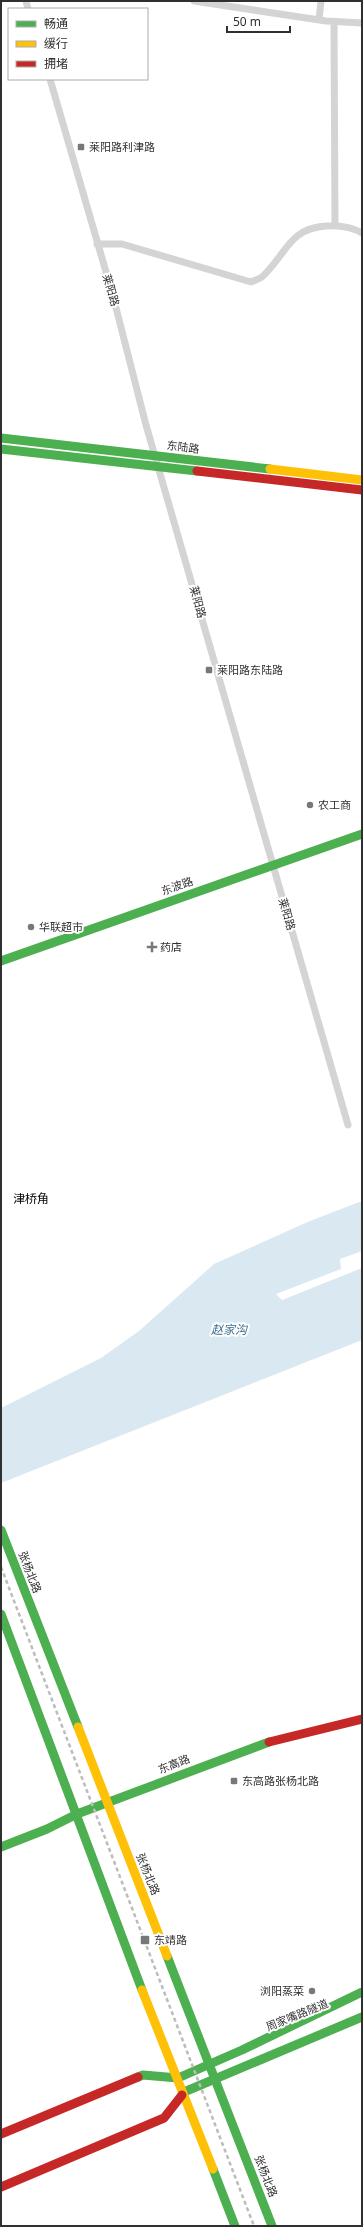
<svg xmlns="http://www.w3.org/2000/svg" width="363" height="2227" font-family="'Noto Sans','Noto Sans SC',sans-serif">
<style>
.water{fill:#dae8f2}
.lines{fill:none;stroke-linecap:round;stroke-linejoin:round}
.street{stroke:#d4d4d4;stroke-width:7}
.fast{stroke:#4caf50;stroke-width:9}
.slow{stroke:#ffc107;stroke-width:9}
.jam{stroke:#c62828;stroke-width:9}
.rail{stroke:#bcbcbc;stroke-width:2.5;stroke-dasharray:4 3;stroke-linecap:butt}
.poi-dot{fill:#787878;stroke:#fff;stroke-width:1.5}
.labels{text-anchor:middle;stroke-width:4;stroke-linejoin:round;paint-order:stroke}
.poi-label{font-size:11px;fill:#303030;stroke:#fff;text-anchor:start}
.street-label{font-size:11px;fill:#303030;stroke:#fff}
.neighbourhood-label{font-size:12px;fill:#000;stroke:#fff}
.water-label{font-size:12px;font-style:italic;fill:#3c6e93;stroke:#fff}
</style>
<rect width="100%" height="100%" fill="#fff"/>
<path class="water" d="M362 1201V1251L340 1259 341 1269 276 1294 282 1300 362 1268V1340L1 1483V1408L101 1358 139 1331 214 1264 310 1221Z"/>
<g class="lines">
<path class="street" d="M26 1 28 9
M194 1 326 21 362 23
M319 20 321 1
M334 22 335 225
M50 79 113 296 146 425 348 1125
M97 244H122L251 282C255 280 261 279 264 275 286 254 290 228 326 226 337 225 352 227 362 233"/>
<path class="fast" d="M1 438 270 469
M1 449 197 471
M1 961 362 834
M1 1530 78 1727
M1 1614 142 1990
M1 1847 47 1829 77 1814 269 1742
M167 1956 272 2226
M138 2077 143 2075 178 2078 242 2050 362 1992
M182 2095 184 2092 362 2017
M213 2169 235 2226"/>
<path class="slow" d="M270 469 362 480
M78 1727 167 1956
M142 1990 213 2169"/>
<path class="jam" d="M197 471 362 490
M269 1742 362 1719
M1 2134 138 2077
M1 2187 164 2118 182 2095"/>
<path class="rail" d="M1 1567 254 2226"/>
</g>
<g class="poi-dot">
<rect x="77" y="143" width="8" height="8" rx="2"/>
<rect x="205" y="666" width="8" height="8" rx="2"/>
<circle cx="310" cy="805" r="4"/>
<circle cx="31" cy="927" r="4"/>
<path d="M150 941h4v4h4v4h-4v4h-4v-4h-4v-4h4z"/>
<rect x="230" y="1777" width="8" height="8" rx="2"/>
<rect x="140" y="1935" width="10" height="10" rx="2"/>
<circle cx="312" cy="1991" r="4"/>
</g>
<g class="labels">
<g class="poi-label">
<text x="89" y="151">莱阳路利津路</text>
<text x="217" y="674">莱阳路东陆路</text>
<text x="318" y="809">农工商</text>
<text x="39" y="931">华联超市</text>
<text x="160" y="951">药店</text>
<text x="242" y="1785">东高路张杨北路</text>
<text x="154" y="1944">东靖路</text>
<text x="304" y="1995" text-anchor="end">浏阳蒸菜</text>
</g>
<g class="street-label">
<text transform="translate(111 290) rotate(74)" y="4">莱阳路</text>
<text transform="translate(183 447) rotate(7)" y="4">东陆路</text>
<text transform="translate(198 602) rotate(75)" y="4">莱阳路</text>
<text transform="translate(177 886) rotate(-19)" y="4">东波路</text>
<text transform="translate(287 914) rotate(74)" y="4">莱阳路</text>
<text transform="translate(30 1572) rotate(69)" y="4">张杨北路</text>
<text transform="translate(174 1764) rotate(-21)" y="4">东高路</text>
<text transform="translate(148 1874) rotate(68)" y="4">张杨北路</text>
<text transform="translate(297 2015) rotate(-22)" y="4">周家嘴路隧道</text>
<text transform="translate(266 2176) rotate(69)" y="4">张杨北路</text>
</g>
<g class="neighbourhood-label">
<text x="31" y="1203">津桥角</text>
</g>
<g class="water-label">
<text x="229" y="1334">赵家沟</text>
</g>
</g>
<rect width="363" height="2227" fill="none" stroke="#303030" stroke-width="4"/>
<rect x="8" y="8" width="140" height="72" fill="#ffffff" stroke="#acacac"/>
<rect x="16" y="21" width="20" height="6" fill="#4caf50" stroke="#acacac"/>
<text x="44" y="28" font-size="12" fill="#303030">畅通</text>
<rect x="16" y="41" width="20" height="6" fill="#ffc107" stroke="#acacac"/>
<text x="44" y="48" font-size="12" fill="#303030">缓行</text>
<rect x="16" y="61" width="20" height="6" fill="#c62828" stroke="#acacac"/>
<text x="44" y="68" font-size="12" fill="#303030">拥堵</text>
<path d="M227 26v6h63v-6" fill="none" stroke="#303030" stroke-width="2"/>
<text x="233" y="26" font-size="12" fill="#303030" stroke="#ffffff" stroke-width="3" paint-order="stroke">50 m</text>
</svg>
